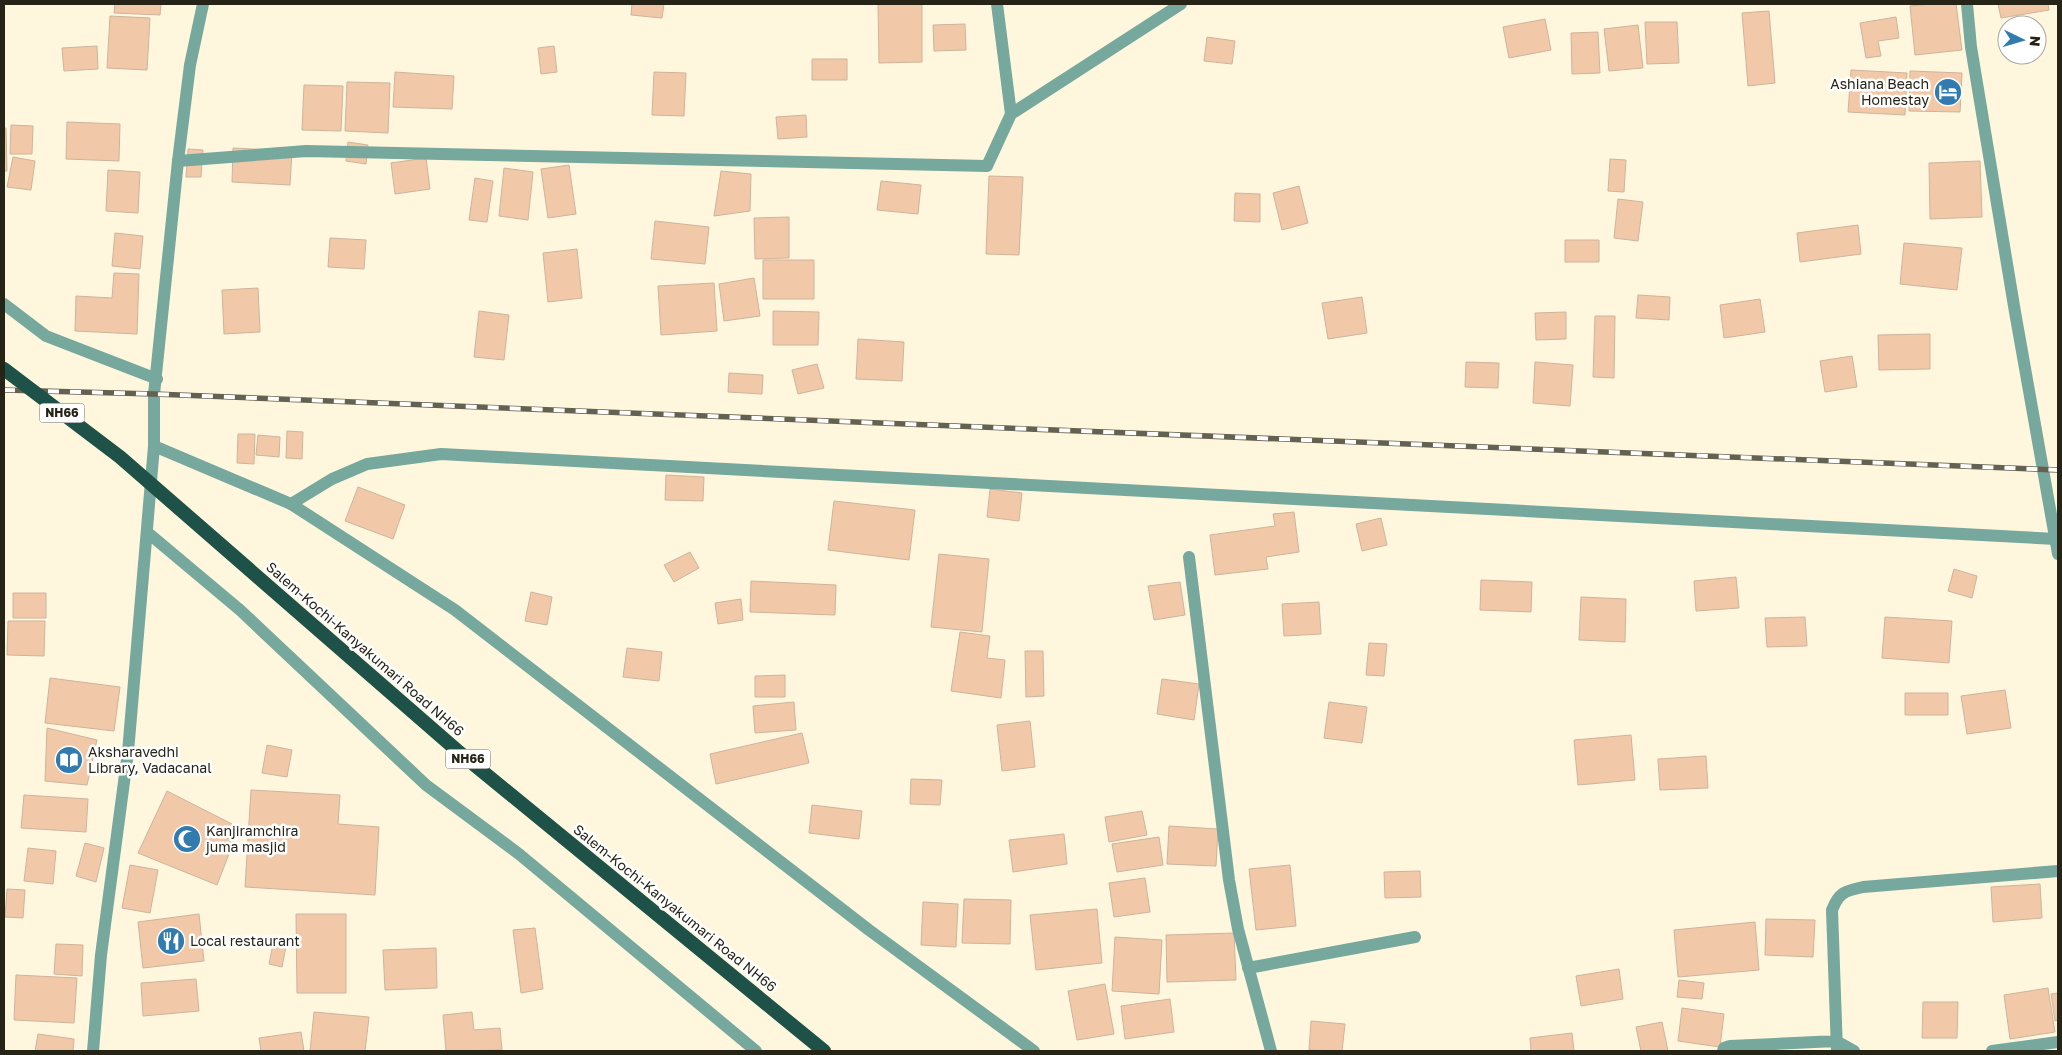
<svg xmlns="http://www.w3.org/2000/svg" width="2062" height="1055" font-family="'Golos Text',sans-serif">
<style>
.building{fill:#f2c9a8;stroke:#ceb39d}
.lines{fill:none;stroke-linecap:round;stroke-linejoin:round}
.minor{stroke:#76a89d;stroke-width:12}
.tertiary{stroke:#76a89d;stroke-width:12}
.rail-casing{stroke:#656151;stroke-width:5.5}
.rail{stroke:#fff;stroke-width:4;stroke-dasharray:11;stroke-linecap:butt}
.trunk-bridge{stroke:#1e5148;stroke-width:14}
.labels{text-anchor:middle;stroke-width:5;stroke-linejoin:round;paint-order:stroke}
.shield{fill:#fff;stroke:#67655d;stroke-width:1}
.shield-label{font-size:12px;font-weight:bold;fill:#262317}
.poi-label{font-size:14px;fill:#262317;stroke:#fff;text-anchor:start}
.street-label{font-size:14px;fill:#262317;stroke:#fff}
</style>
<rect width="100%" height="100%" fill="#fff7dd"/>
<path class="building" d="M115 4H161L160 15 114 13Z
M632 4H664L662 18 631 15Z
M878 4H922V62L879 63Z
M1930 4H1956L1962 50 1915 55 1910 6Z
M1998 4H2048L2049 10 2001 18Z
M1769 11 1775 83 1748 86 1742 13Z
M110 16 150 18 147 70 107 68Z
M1896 17 1899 38 1878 41 1881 56 1866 58 1860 23Z
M1545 19 1551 50 1509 58 1503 27Z
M1645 22H1677L1679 63 1647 64Z
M965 24 966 50 934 51 933 25Z
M1638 25 1643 68 1609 71 1604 29Z
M1598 32 1600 73 1572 74 1571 33Z
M1207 37 1235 41 1232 64 1204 61Z
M97 46 98 69 64 71 62 48Z
M554 46 557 72 541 74 538 48Z
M812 59H847V80H812Z
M1851 70 1907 73 1905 115 1848 112Z
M1910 71 1962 73 1960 112 1909 111Z
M395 72 454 76 452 109 393 107Z
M654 72 686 73 684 116 652 115Z
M347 82 390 83 388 133 345 131Z
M304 85 343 86 341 131 302 130Z
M806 115 807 137 778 139 776 117Z
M67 122 120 124 119 161 66 159Z
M11 125 33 126 32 154H10Z
M4 128H6L7 171H4Z
M348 142 368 145 366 164 346 161Z
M233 148 292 151 290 185 232 182Z
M188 149 203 150 201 177H186Z
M13 157 35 161 31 190 7 187Z
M426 158 430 189 395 194 391 163Z
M1610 159 1626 160 1624 192 1608 191Z
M1980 161 1982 217 1930 219 1929 163Z
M569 165 576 214 548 218 541 169Z
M504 168 533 172 528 220 499 216Z
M108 170 140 172 138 213 106 211Z
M721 171 751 174 750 211 714 216Z
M989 176 1023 177 1019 255 986 254Z
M475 178 493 181 487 222 469 220Z
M881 181 921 185 918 214 877 210Z
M1299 186 1308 223 1282 230 1273 193Z
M1235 193 1260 194V222L1234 221Z
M1618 199 1643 202 1638 241 1614 238Z
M789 217V258L755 259 754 218Z
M655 221 709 227 705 264 651 259Z
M1858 225 1861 254 1800 262 1797 233Z
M115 233 143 236 140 269 112 266Z
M330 238 366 240 364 269 328 267Z
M1565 240H1599V262H1565Z
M1904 243 1962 248 1957 290 1900 284Z
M577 249 582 298 548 302 543 253Z
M763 260H814V299H763Z
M114 273 139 274 137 334 75 331 76 296 112 298Z
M754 278 760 316 724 321 719 284Z
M714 283 717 331 661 335 658 286Z
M258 288 260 332 224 334 222 290Z
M1638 295 1670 297 1669 320 1636 318Z
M1362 297 1367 333 1328 339 1322 303Z
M1760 299 1765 332 1724 338 1720 305Z
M479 311 509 315 504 360 474 357Z
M773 311 819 312 818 345H773Z
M1566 312V339L1536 340 1535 313Z
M1595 316H1615L1614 378 1593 377Z
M1930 334V369L1879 370 1878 335Z
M858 339 904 342 902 381 856 379Z
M1852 356 1857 387 1825 392 1820 361Z
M1466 362 1499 363 1498 388 1465 387Z
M1535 362 1573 365 1570 406 1533 403Z
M817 364 824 388 798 394 792 370Z
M729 373 763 375 762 394 728 392Z
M287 431 303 432 302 459 286 458Z
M238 434H255L254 464 237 463Z
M258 435 280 437 279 457 256 455Z
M666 475 704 477 703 501 665 500Z
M358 487 405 505 393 539 345 521Z
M990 489 1022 493 1019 521 987 517Z
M834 501 915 510 909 560 828 550Z
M1294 512 1299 552 1266 557 1268 569 1215 575 1210 535 1275 526 1273 514Z
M1381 518 1387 545 1362 551 1356 524Z
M690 552 699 568 674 582 664 565Z
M939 554 989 559 982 632 931 627Z
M1954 569 1977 576 1972 598 1948 591Z
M1736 577 1739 608 1696 611 1694 581Z
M1481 580 1532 582 1531 612 1480 610Z
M751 581 836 585 835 615 750 612Z
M1180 582 1185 615 1154 620 1148 586Z
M531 592 552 597 547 625 525 621Z
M13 593H46V618H13Z
M1581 597 1626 599 1625 642 1579 640Z
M741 599 743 620 718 624 715 603Z
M1319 602 1321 634 1284 636 1282 604Z
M1805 617 1807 646 1767 647 1765 618Z
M1885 617 1952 621 1949 663 1882 658Z
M8 621H45L44 656 7 655Z
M960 632 990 636 987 658 1005 660 1001 698 951 691Z
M1369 643 1387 644 1384 676 1366 675Z
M627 648 662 652 659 681 623 677Z
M1025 651H1043L1044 696 1026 697Z
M785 675V697H755V676Z
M50 678 120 687 114 731 45 723Z
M1162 679 1199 684 1194 720 1157 714Z
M2005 690 2011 728 1967 734 1961 696Z
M1905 693H1948V715H1905Z
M794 702 796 730 755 733 753 706Z
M1329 702 1367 707 1362 743 1324 738Z
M1030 721 1035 767 1002 771 997 725Z
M47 728 97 740 87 785 45 781Z
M802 733 809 763 716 784 710 754Z
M1631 735 1635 780 1578 785 1574 740Z
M267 745 292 750 287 777 262 773Z
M1706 756 1708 788 1660 790 1658 759Z
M911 779 942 780 940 805 910 804Z
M251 790 340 795 338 824 379 827 375 895 245 887Z
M167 791 232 824 225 837 234 841 217 885 138 853Z
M24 795 88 799 86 832 21 828Z
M812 805 862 811 859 839 809 833Z
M1142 811 1147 835 1109 842 1105 817Z
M1169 826 1218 829 1216 866 1167 864Z
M1064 834 1067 864 1013 872 1009 840Z
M1159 837 1163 865 1117 872 1112 844Z
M85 843 104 848 96 882 76 876Z
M28 848 56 851 53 884 24 881Z
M130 865 158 870 150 913 122 908Z
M1290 865 1296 926 1256 930 1249 869Z
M1420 871 1421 897 1385 898 1384 872Z
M1145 878 1150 912 1114 917 1109 883Z
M2040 884 2042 918 1993 922 1991 887Z
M7 889 25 890 23 918 5 917Z
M964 899 1011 900 1010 944 962 943Z
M923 902 958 904 956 947 921 945Z
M1097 909 1102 963 1036 970 1030 915Z
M199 914 204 961 143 968 138 922Z
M296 914H346V993H297Z
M1766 919 1815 920 1813 957 1765 955Z
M1755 922 1759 970 1678 977 1674 930Z
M535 928 543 989 521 993 513 930Z
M1234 933 1236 980 1167 982 1166 935Z
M1115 937 1162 940 1159 994 1112 991Z
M274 939 287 941 282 967 269 964Z
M56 944 83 945 82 976 54 974Z
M436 948 437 988 385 990 383 950Z
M1619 969 1623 999 1581 1006 1576 976Z
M16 975 77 978 74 1023 14 1020Z
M196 979 199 1011 143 1016 141 983Z
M1679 980 1704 983 1702 999 1677 997Z
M1105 984 1114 1034 1077 1040 1068 991Z
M2048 988 2055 1032 2010 1039 2004 995Z
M2058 993V1020L2055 1021 2051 994Z
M1170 999 1174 1032 1125 1039 1121 1006Z
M1923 1002H1958L1957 1038H1922Z
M1682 1008 1724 1014 1720 1047 1678 1041Z
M314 1012 369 1017 365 1051H310Z
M472 1012 474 1030 500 1028 502 1050 446 1051 443 1015Z
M1311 1021 1345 1024 1342 1051 1309 1050Z
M1662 1022 1668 1051H1641L1636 1027Z
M301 1032 304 1051H261L259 1038Z
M1572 1033 1574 1051H1531L1530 1038Z
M38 1034 74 1039 73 1051H35Z"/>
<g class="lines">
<path class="minor" d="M997 4 1011 114 1181 4
M178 161 306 151 987 166 1011 114
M291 504 332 479 367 464 441 454 2056 539
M1189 557 1229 880 1238 929 1271 1051
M1248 968 1415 937
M1723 1051 1724 1048 1730 1046 1836 1041 1854 1051
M1837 1051 1832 910C1839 892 1845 891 1863 887L2058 871
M1992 1051 2058 1042"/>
<path class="tertiary" d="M1967 4 1971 47 2015 312 2058 554
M4 304 46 336 157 379
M154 446 291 504 455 610 869 930 1034 1051
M147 532 240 610 426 785 519 854 756 1051
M93 1051 101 955 128 752 154 446V394L178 161 190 65 203 4"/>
<defs>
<path id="rail" d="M4 390 154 394 2058 470"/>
</defs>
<use href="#rail" class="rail-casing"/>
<use href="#rail" class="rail"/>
<path class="trunk-bridge" d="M4 369 120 457 460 753 824 1051"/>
</g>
<defs>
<symbol id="hotel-disc" viewBox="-11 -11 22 22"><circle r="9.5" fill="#317baf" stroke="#fff"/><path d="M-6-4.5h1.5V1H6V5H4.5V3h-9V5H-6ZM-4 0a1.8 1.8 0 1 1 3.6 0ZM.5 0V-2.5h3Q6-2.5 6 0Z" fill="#fff"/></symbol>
<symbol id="library-disc" viewBox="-11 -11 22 22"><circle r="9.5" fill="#317baf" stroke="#fff"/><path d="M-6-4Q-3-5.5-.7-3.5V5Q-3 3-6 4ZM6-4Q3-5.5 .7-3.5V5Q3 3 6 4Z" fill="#fff"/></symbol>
<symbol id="mosque-disc" viewBox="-11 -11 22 22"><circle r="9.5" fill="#317baf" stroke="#fff"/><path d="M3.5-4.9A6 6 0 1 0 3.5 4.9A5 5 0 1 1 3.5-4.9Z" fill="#fff"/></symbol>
<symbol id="restaurant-disc" viewBox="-11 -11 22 22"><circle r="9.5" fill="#317baf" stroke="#fff"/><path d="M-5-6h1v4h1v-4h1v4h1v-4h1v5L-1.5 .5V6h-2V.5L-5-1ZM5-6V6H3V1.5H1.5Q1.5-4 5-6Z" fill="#fff"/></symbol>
</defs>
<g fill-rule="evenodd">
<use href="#hotel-disc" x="1932" y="76" width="32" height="32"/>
<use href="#library-disc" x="53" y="744" width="32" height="32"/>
<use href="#mosque-disc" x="171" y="823" width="32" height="32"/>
<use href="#restaurant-disc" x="155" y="925" width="32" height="32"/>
</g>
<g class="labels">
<g class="shield">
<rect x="39.5" y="403.5" width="45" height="19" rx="4"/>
<rect x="445.5" y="749.5" width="45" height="19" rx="4"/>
</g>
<g class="shield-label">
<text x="62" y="417">NH66</text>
<text x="468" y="763">NH66</text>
</g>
<g class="poi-label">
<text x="1929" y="89" text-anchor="end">Ashiana Beach<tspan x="1929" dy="16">Homestay</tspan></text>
<text x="88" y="757">Aksharavedhi<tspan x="88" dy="16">Library, Vadacanal</tspan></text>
<text x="206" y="836">Kanjiramchira<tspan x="206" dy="16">juma masjid</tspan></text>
<text x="190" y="946">Local restaurant</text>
</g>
<g class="street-label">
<text transform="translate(365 649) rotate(41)" y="5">Salem-Kochi-Kanyakumari Road NH66</text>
<text transform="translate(675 908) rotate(39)" y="5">Salem-Kochi-Kanyakumari Road NH66</text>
</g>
</g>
<rect width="2062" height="1055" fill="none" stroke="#262317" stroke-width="10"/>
<g transform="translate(2022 40) rotate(95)"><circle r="24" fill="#ffffff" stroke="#a8a7a2"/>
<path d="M0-4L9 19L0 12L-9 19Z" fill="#317baf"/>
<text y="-8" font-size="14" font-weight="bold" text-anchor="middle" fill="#262317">N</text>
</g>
</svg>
